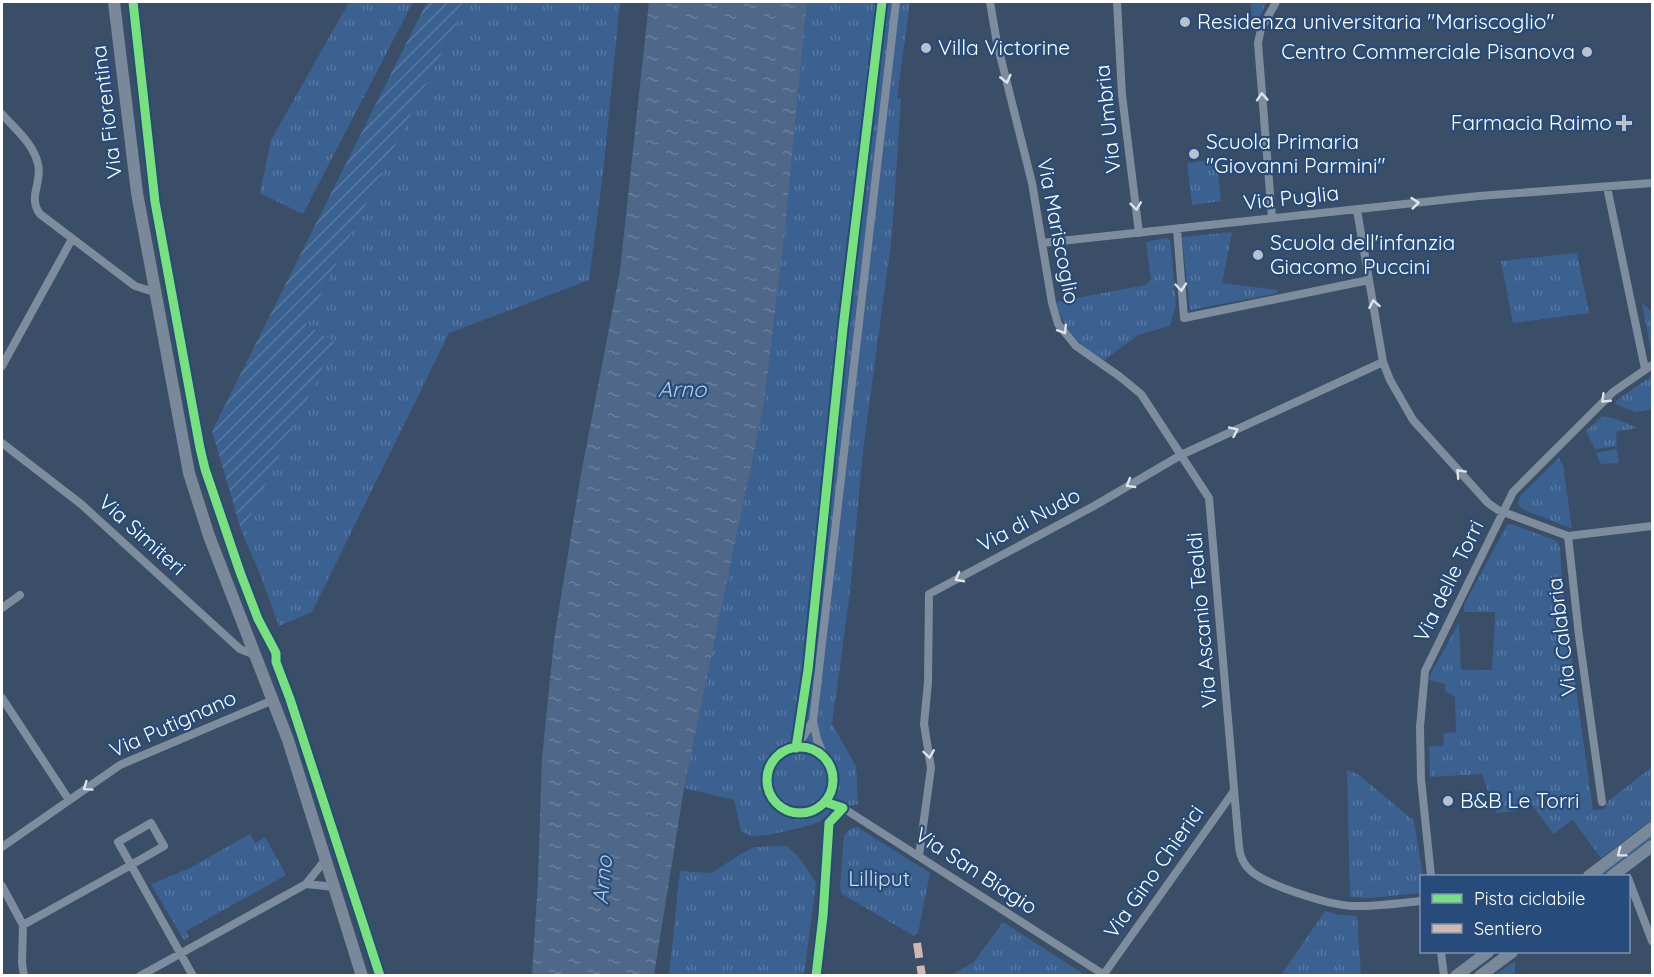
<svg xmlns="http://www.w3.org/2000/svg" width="1654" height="977" font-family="Quicksand,sans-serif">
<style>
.grass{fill:url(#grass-tufts)}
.garden{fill:url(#garden-furrows)}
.water{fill:url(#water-ripples)}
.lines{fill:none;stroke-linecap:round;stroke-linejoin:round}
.minor{stroke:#7e8d9e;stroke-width:8}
.secondary{stroke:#7a899a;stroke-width:12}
.quiet{stroke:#d1b7ad;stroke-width:8;stroke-dasharray:15 8;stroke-linecap:butt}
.cycleway-casing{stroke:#274b7a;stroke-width:13}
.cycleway{stroke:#77e17e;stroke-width:9}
.oneway{stroke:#dfe2e7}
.oneway2{stroke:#dee2e6}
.poi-dot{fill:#bac1ca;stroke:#274b7a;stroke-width:2}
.labels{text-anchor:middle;stroke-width:4.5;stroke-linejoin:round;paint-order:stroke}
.poi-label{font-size:21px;fill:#fff;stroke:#274b7a;text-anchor:start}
.street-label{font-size:21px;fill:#fff;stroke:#274b7a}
.park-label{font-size:21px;fill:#cddef3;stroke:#274b7a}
.water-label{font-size:22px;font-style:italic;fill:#b6ceeb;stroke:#274b7a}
</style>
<defs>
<pattern id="grass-tufts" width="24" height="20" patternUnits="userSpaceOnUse" patternTransform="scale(1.5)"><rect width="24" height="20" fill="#3b6191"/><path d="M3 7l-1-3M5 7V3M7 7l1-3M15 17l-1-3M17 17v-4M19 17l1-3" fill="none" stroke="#5879a2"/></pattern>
<pattern id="garden-furrows" width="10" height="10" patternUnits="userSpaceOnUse" patternTransform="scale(1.5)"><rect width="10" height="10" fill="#3b6191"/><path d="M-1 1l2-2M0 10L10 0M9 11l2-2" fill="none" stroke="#5879a2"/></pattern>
<pattern id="water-ripples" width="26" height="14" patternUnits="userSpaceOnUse" patternTransform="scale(1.5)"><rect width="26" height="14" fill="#4f688a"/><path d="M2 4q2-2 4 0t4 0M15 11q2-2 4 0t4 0" fill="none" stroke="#697f9c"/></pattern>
</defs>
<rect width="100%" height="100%" fill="#3a4e67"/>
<path class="grass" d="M349 2H413L303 214 260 193 271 140Z
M467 2H620L603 173 589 280 449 333 312 612 279 626 260 574 242 533 335 342 306 324Z
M807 2H910L897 98 901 99 892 235 863 451 850 592 832 724 856 766 858 804 834 810 819 822 800 828 768 835 751 836 741 831 734 800 684 788 764 404 784 239Z
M1251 2H1267L1254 28H1252Z
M1216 159 1221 201 1192 205 1187 163Z
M1232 232 1222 283 1278 290V293L1190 310 1182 237Z
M1166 238 1170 240 1176 304 1170 326 1138 335 1104 360C1080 347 1063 329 1056 302L1146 285 1151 280 1146 242Z
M1577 253 1589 313 1513 323 1501 261Z
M1642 303 1652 312V357Z
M1652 376V409L1636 412 1615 404 1618 399Z
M1602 416 1616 419 1638 428 1618 431 1616 433 1617 446 1595 449 1586 431Z
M1617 449 1619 463 1601 464 1596 453Z
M1559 458 1563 465 1572 529 1522 509 1518 504 1520 496Z
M1511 524 1557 541 1560 548 1563 594 1593 811 1605 808 1608 801 1652 767V820L1601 858 1573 820 1553 834 1530 802 1515 811 1496 813 1482 774 1430 777 1429 746H1443L1444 733 1456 732 1455 697 1445 691V684L1429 680 1431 673 1459 623 1461 670H1492C1493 650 1495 631 1495 612H1464V605L1507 525Z
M1347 770 1359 775 1414 821 1423 876 1421 893 1370 898 1350 897Z
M857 827 930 873 918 933 914 936 842 894 840 887 844 835 850 829Z
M250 834 255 843 265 837 286 875 186 931 189 937 184 940 151 884 190 868Z
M1652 834V840L1604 876H1596Z
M786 846 799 857 816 883 804 975H669L680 871 712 873 739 855 754 847Z
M1325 911 1339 915 1357 916 1361 975H1281Z
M1003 922 1085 975H951L973 963Z
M1515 961V975H1495Z"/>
<path class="garden" d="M427 2H467L306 324 335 342 242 533 212 431Z"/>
<path class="water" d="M649 2H807L784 239 764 404 684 788 654 975H532L538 880 542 758 554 640 580 480 620 271Z"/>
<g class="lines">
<path class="minor" d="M990 2 997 43 1032 183 1052 303 1058 324 1076 346 1119 376 1141 394 1209 498 1239 847C1240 857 1244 865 1251 871 1268 886 1330 905 1352 906 1375 907 1399 903 1422 901
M1117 2 1122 95 1139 233
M2 114C15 129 33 143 38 164 43 182 27 197 40 214L135 286 154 292
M1607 187 1645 369
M1357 210 1383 362 1390 380 1413 420 1488 503 1498 510 1568 536 1579 636 1602 802
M1272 218 1258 43 1261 29 1276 2
M1177 229 1184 318 1369 280
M1042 243 1479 196 1652 183
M2 366 72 239
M2 443 81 504 240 649 255 655
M1568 536 1652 526
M2 608 20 595
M2 698 69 800
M767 780a33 33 0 1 1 66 0a33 33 0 1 1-66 0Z
M796 748 813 721
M825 759 817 739 813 721 896 2
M825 802 843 808 1106 976
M151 823 164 846 131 865 118 842Z
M2 847 120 765 273 700
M919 856 931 768 924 724 928 682 929 594 1094 506 1181 455 1383 362
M1431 876 1421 779 1420 727 1425 671 1513 492 1613 392 1652 365
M1628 878 1652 941
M306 884 326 859
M2 886 23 925 22 963 24 976
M23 925 131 865 193 976
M1441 952 1444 976
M1104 974 1234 791
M140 976 306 884 335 887"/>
<path class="secondary" d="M114 2 137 193 189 473 209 536 288 740 362 976
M1589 876 1652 828
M1612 876 1652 846
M1456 976 1488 952
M1480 976 1512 952"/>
<path class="quiet" d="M917 943 922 976"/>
<defs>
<path id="cycleway" d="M133 2 155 202 200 448 205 469 240 572 258 619 276 653V662L290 699 380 976
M767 780a33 33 0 1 1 66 0a33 33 0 1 1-66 0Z
M796 748 808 670 843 328 882 2
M816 976 823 916 829 823 843 808 825 802"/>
</defs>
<use href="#cycleway" class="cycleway-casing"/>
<use href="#cycleway" class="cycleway"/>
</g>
<defs><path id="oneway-chevron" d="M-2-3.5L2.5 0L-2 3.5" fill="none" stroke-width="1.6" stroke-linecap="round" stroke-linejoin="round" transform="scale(1.5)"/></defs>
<g class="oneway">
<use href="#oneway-chevron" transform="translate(1006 79) rotate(77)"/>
<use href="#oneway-chevron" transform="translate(1262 97) rotate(-94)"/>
<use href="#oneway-chevron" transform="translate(1415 203) rotate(-6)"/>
<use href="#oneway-chevron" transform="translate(1136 206) rotate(83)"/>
<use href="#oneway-chevron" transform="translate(1181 287) rotate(85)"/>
<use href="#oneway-chevron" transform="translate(1374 304) rotate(-100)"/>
<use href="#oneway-chevron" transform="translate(1063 330) rotate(58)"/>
<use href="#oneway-chevron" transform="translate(1605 399) rotate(136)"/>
<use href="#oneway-chevron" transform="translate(1234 431) rotate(-25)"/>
<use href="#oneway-chevron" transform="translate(1460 473) rotate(-133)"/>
<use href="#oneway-chevron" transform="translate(1130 484) rotate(150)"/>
<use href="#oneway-chevron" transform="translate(959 578) rotate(152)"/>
<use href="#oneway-chevron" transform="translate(929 754) rotate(82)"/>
<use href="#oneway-chevron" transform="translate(87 787) rotate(145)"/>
</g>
<use class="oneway2" href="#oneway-chevron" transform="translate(1621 853) rotate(143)"/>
<g class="poi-dot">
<circle cx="1185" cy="22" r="6"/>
<circle cx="926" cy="48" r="6"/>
<circle cx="1587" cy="52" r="6"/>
<path d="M1621 114h6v6h6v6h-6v6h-6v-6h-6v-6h6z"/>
<circle cx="1194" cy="154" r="6"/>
<circle cx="1258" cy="255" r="6"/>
<circle cx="1448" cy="801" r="6"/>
</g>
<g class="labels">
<g class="poi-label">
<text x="1197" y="29">Residenza universitaria "Mariscoglio"</text>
<text x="938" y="55">Villa Victorine</text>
<text x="1575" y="59" text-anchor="end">Centro Commerciale Pisanova</text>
<text x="1612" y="130" text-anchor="end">Farmacia Raimo</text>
<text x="1206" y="149">Scuola Primaria<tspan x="1206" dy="24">"Giovanni Parmini"</tspan></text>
<text x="1270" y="250">Scuola dell'infanzia<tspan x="1270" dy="24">Giacomo Puccini</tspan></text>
<text x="1460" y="808">B&amp;B Le Torri</text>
</g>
<g class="street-label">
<text transform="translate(107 112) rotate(-97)" y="7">Via Fiorentina</text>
<text transform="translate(1108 119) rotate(-96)" y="7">Via Umbria</text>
<text transform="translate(1291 198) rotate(-6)" y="7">Via Puglia</text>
<text transform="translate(1058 231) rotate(79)" y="7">Via Mariscoglio</text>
<text transform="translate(1029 520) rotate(-28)" y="7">Via di Nudo</text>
<text transform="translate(142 535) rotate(42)" y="7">Via Simiteri</text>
<text transform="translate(1449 581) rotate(-64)" y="7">Via delle Torri</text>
<text transform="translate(1202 620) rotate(-95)" y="7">Via Ascanio Tealdi</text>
<text transform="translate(1562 637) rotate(-97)" y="7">Via Calabria</text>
<text transform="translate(173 724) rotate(-24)" y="7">Via Putignano</text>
<text transform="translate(976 871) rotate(33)" y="7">Via San Biagio</text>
<text transform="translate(1154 872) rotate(-55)" y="7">Via Gino Chierici</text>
</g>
<g class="park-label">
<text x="879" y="886">Lilliput</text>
</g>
<g class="water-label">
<text x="682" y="397">Arno</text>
<text transform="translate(602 880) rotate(-85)" y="8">Arno</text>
</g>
</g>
<rect width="1654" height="977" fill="none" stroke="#ffffff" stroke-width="6"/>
<rect x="1420" y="875" width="210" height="78" fill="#274b7a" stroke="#7d93af" stroke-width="1.5"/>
<rect x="1432" y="894" width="30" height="9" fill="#77e17e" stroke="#7d93af" stroke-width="1.5"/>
<text x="1474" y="905" font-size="18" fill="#ffffff">Pista ciclabile</text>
<rect x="1432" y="924" width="30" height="9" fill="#d1b7ad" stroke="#7d93af" stroke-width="1.5"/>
<text x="1474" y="935" font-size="18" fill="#ffffff">Sentiero</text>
</svg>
